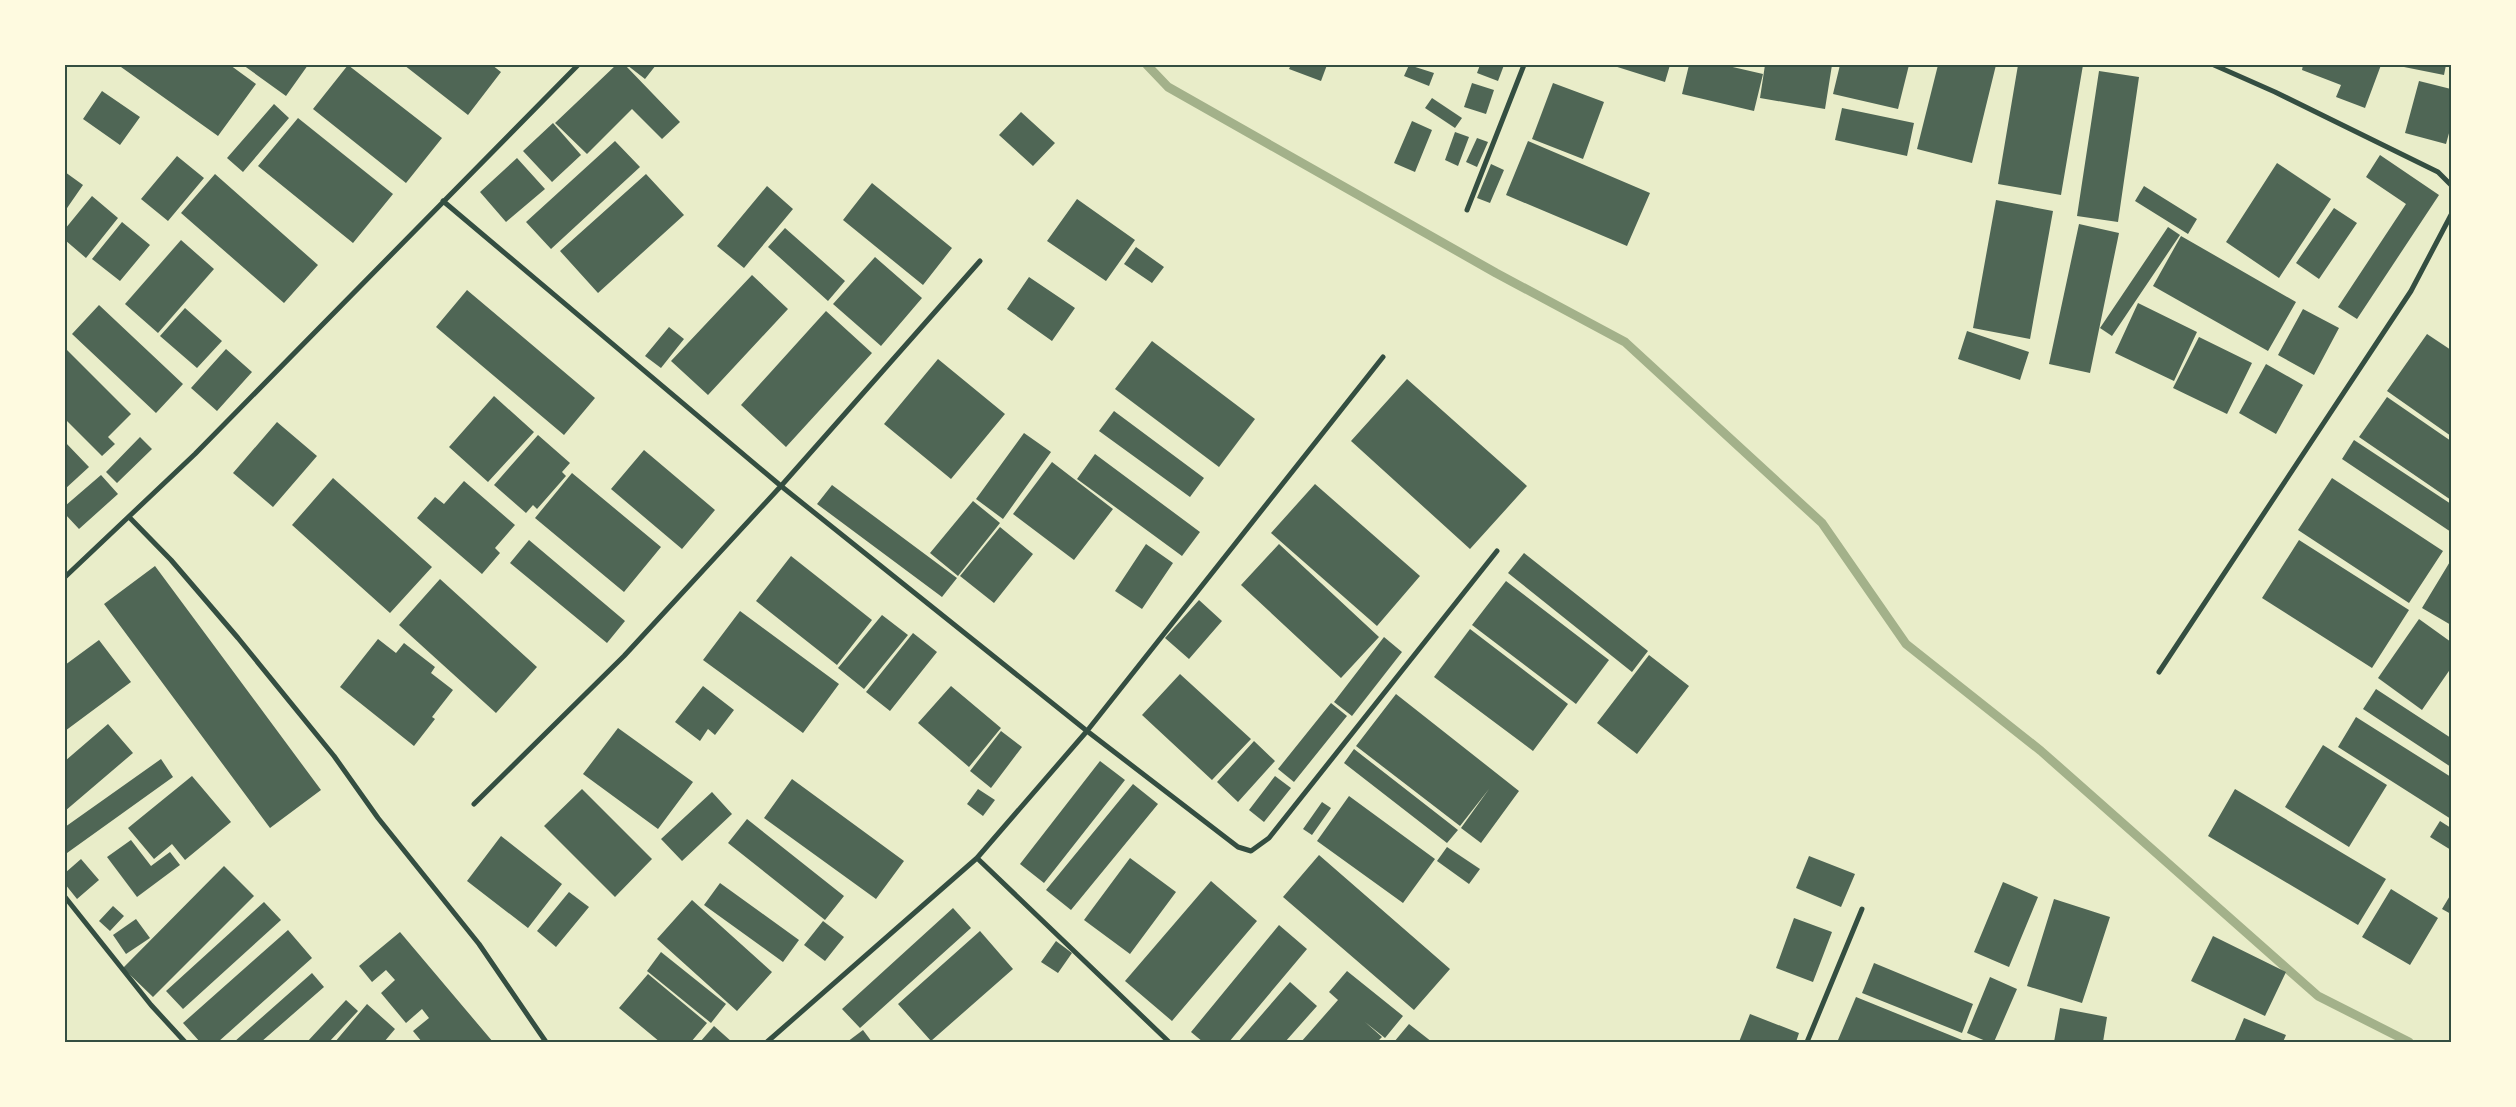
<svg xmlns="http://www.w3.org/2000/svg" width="2516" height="1107" font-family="'Sofia Sans Condensed',sans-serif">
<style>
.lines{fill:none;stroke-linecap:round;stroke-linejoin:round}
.stream{stroke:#a3b18a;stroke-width:9}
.building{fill:#4f6655}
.minor{stroke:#344e41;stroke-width:5}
.neatline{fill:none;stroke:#344e41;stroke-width:2}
</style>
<rect width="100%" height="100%" fill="#e9edc9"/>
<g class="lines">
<path class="stream" d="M1147 65 1168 87 1496 273 1625 342 1822 523 1906 644 2041 751 2318 996 2409 1042"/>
</g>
<path class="building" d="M123 65H230L256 84 218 136 121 67Z
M243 65H308L286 96Z
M348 65 442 138 406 183 313 109Z
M404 65H492L501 72 468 115Z
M616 65H625L680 122 662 139 632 109 587 154 555 123Z
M627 65H656L645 79Z
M1291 65H1327L1321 81 1289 69Z
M1409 65 1434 73 1429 86 1404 76Z
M1480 65H1504L1498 81 1477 73Z
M1611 65H1670L1665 82Z
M1689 65H1724L1763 74 1754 111 1682 94Z
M1765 65H1832L1825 109 1760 98Z
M1840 65H1909L1898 109 1833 94Z
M1938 65H1996L1972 163 1917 149Z
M2018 65H2083L2061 195 1998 184Z
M2303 65H2381L2365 108 2336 97 2341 85 2302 70Z
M2394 65H2446L2444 75Z
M2099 71 2139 77 2118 222 2077 216Z
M2419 81 2451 89V126L2446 144 2405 133Z
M1472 83 1494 90 1486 114 1464 107Z
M1553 83 1604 102 1583 159 1532 139Z
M102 91 140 117 120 145 83 119Z
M1432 98 1462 118 1455 128 1425 108Z
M274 104 289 118 243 172 227 158Z
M1842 108 1914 123 1907 156 1835 140Z
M1021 112 1055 143 1033 166 999 135Z
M298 118 393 194 353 243 258 166Z
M1412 121 1432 130 1415 172 1394 163Z
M553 123 581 155 552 182 523 151Z
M1455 132 1469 137 1458 166 1445 160Z
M1477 138 1488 142 1477 167 1466 162Z
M615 141 640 167 551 249 526 222Z
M1528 141 1650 193 1627 246 1506 195Z
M2380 155 2439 195 2357 319 2338 307 2406 204 2366 177Z
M177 156 204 178 168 221 141 199Z
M517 158 545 189 506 222 480 192Z
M2277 163 2331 199 2279 278 2226 242Z
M1491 164 1504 170 1490 203 1477 198Z
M65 172 83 185 65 211Z
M215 174 318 265 284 303 181 213Z
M646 174 684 215 598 293 560 251Z
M872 183 952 248 923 285 843 220Z
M767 186 793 209 744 268 717 246Z
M2144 186 2197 219 2188 234 2135 201Z
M92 196 118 218 86 258 65 240V229Z
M1077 199 1135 240 1106 281 1047 241Z
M1996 200 2053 211 2030 339 1973 328Z
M2334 208 2357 223 2319 279 2296 263Z
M122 222 150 245 120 281 92 259Z
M2079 224 2119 233 2090 373 2049 364Z
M2168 227 2180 235 2112 336 2100 328Z
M785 228 845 281 828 301 768 247Z
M2181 236 2296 302 2268 351 2153 286Z
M181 240 214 269 158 333 125 304Z
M1136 247 1164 267 1152 283 1124 264Z
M875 257 922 298 881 346 833 304Z
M752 275 788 309 708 395 671 361Z
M1029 277 1075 308 1052 341 1007 309Z
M467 290 595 398 564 435 436 327Z
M2138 303 2197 332 2174 381 2115 353Z
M99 305 183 384 156 413 72 334Z
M185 308 222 341 197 368 160 336Z
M2303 309 2339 328 2314 375 2278 355Z
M826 311 872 353 786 447 741 405Z
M669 327 684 339 661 368 645 356Z
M1967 331 2029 352 2020 380 1958 359Z
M2427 334 2451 350V436L2387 391Z
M2199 337 2252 363 2227 414 2173 388Z
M1152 341 1255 419 1219 467 1115 389Z
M65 348 131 414 108 437 115 444 102 456 65 419Z
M226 349 252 372 217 411 191 388Z
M938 359 1005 414 951 479 884 424Z
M2266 364 2303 385 2276 434 2239 413Z
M1407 379 1527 486 1470 549 1351 441Z
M494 396 534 432 488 482 449 447Z
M2387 397 2451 441V500L2359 437Z
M1114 411 1204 478 1190 497 1099 431Z
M277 422 317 456 273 507 233 473Z
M1024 433 1051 452 1003 519 976 499Z
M538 435 570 463 562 472 566 476 537 509 533 505 526 513 494 485Z
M140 437 152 449 117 483 106 472Z
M2354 440 2451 504V532L2342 459Z
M65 442 89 467 65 489Z
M644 450 715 510 682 549 611 489Z
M1095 454 1200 532 1182 556 1077 479Z
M1052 462 1113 509 1074 560 1013 514Z
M572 473 661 547 624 592 535 518Z
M101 475 118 494 79 529 65 514V506Z
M333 478 432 567 390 613 292 525Z
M2332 478 2443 551 2409 603 2298 530Z
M464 481 515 525 495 548 500 553 482 574 417 518 435 497 444 504Z
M1315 484 1420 576 1377 626 1271 533Z
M832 485 957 578 942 597 817 504Z
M973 501 1000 523 958 576 930 553Z
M1000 527 1033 554 994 603 960 576Z
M529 540 625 621 607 643 510 563Z
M2299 540 2409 610 2372 668 2262 598Z
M1146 544 1173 563 1142 609 1115 591Z
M1279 544 1379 637 1341 678 1241 585Z
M1524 553 1648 651 1632 672 1508 573Z
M791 556 872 620 837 665 756 601Z
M2451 560V625L2422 608Z
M155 566 321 790 270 828 104 604Z
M440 579 537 667 496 713 399 625Z
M1506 581 1609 660 1576 704 1472 625Z
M1199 600 1222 621 1189 659 1165 638Z
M740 611 839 684 803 733 703 660Z
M882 615 908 635 864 689 838 668Z
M2419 619 2451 642V668L2422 710 2378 678Z
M1470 629 1568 704 1533 751 1434 677Z
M913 633 937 652 890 711 866 692Z
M1384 637 1402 652 1352 716 1334 702Z
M378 639 396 653 404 643 435 667 431 673 453 690 432 717 435 719 414 746 340 687Z
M99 640 131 682 65 731V665Z
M1649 655 1689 686 1637 754 1597 723Z
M1180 674 1251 739 1212 780 1142 715Z
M703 686 734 710 715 735 708 729 700 741 675 722Z
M951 686 1001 728 969 767 918 723Z
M2376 689 2451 738V767L2363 709Z
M1396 694 1519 791 1481 843 1461 828 1489 789 1460 826 1356 746Z
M1331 703 1347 716 1294 782 1278 769Z
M2356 717 2451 777V819L2338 747Z
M108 724 133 753 65 811V761Z
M618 728 693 782 658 829 583 774Z
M1001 731 1022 747 991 788 970 771Z
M1254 741 1275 761 1238 802 1217 782Z
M2323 745 2387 785 2349 847 2285 807Z
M1354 749 1458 830 1447 843 1344 763Z
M161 759 173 777 67 853 65 849V827Z
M1100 761 1125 780 1044 883 1020 864Z
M192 776 231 822 185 860 172 844 154 859 128 828Z
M1275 776 1291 788 1264 822 1249 810Z
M792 779 904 861 876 899 764 818Z
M1133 784 1158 804 1071 910 1046 890Z
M582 789 652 859 615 897 544 826Z
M978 789 995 800 983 816 967 804Z
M2235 789 2386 879 2358 925 2208 836Z
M712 792 732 814 682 861 661 839Z
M1349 796 1435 859 1403 903 1317 841Z
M1322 802 1331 808 1312 835 1303 829Z
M747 819 844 896 825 920 728 843Z
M2440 821 2451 828V850L2430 837Z
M501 836 562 884 528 928 467 881Z
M131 840 151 866 170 852 180 865 137 897 107 857Z
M1447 847 1480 869 1469 884 1437 861Z
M1319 855 1450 969 1414 1010 1283 897Z
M1809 856 1855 874 1841 907 1796 888Z
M1130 858 1176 892 1130 954 1084 920Z
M81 859 99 880 77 899 65 884V873Z
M224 866 254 896 153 997 123 968Z
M1211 881 1257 921 1172 1021 1125 981Z
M2003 882 2038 897 2009 967 1974 952Z
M720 883 799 940 783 962 704 905Z
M2391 889 2438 918 2410 965 2362 937Z
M569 892 589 907 556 947 537 931Z
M2451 894V914L2442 909Z
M2054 899 2110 917 2082 1003 2027 986Z
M692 900 772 972 737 1011 657 939Z
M264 902 281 920 183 1009 166 991Z
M113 906 124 916 110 931 99 921Z
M953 908 971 928 860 1028 842 1009Z
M1794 918 1832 932 1813 982 1776 968Z
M136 919 150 938 126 954 113 935Z
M823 921 844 937 825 961 804 945Z
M1279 925 1307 949 1229 1042H1203L1191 1032Z
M288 930 312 958 218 1042H200L183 1023Z
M980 931 1013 969 931 1041 898 1004Z
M400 932 493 1042H422L413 1031 429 1018 422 1009 406 1023 381 993 395 980 386 970 372 982 359 966Z
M2213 936 2286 972 2265 1016 2191 981Z
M1056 941 1072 953 1058 973 1041 962Z
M661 952 726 1004 711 1023 647 971Z
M1874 963 1973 1004 1962 1033 1862 993Z
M1347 971 1403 1016 1385 1038 1365 1022 1382 1037 1377 1042H1301L1338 1000 1329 992Z
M312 973 324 987 261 1042H234Z
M648 974 707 1023 691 1042H660L619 1008Z
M1990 977 2017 989 1994 1042H1988L1967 1033Z
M1290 982 1317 1006 1285 1042H1238Z
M1856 997 1967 1042H1844L1838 1040Z
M346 1000 358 1011 329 1042H307Z
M367 1004 395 1029 384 1042H335Z
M2060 1008 2107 1017 2103 1042H2054Z
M1750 1014 1799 1033 1796 1042H1739Z
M2244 1018 2286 1035 2283 1042H2234Z
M1409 1024 1432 1042H1394Z
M714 1026 732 1042H700Z
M863 1030 872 1042H847Z"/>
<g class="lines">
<path class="minor" d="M2214 65 2275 92 2438 172 2451 185
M443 201 781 486 1087 731 1238 847 1251 851 1269 838 1497 551
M1467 210 1524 65
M130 518 171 560 238 638 334 756 378 818 479 944 546 1042
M65 577 195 454 578 65
M2159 672 2411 291 2451 215
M474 804 624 656 781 486 980 261
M977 858 1169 1042
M65 897 151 1005 185 1042
M767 1042 977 858 1087 731 1383 357
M1807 1042 1862 909"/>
</g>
<rect width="2516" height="1107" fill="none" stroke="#fefae0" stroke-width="132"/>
<rect x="66" y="66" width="2384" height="975" class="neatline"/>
</svg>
